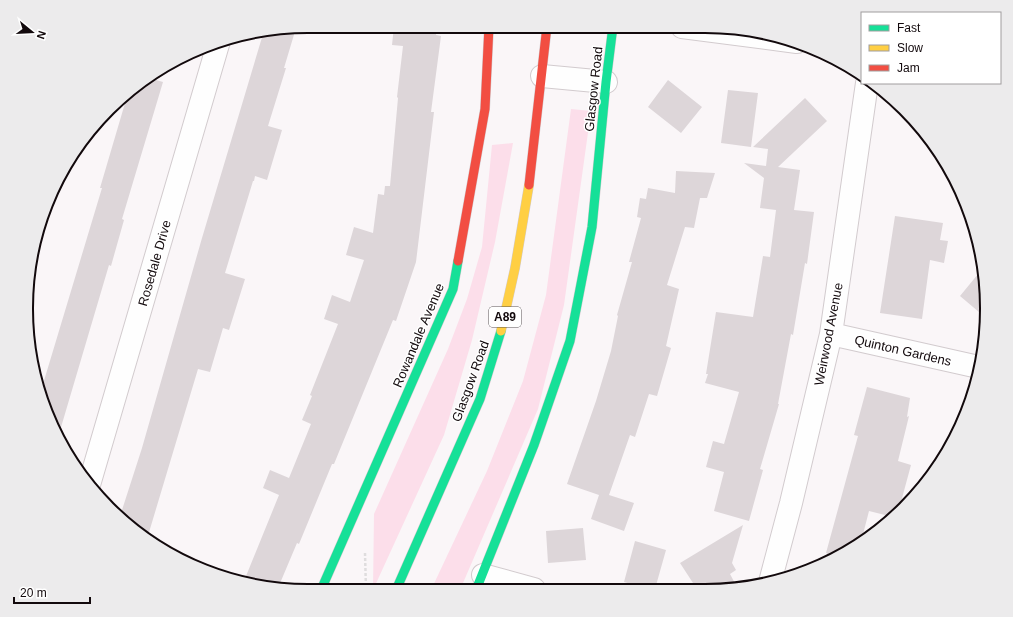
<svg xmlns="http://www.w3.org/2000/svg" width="1013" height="617" font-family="Helvetica,sans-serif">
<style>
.green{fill:#fcdeea}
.building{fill:#ddd6d9}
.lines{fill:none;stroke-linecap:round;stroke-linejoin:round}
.street-casing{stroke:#d2cbce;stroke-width:24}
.fast-casing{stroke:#d2cbce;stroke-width:10}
.slow-casing{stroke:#d2cbce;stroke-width:10}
.jam-casing{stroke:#d2cbce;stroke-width:10}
.path{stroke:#dfddde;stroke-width:2.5;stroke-dasharray:3 2;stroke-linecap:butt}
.street{stroke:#fefefe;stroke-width:22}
.fast{stroke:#16e098;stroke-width:9}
.slow{stroke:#ffcf43;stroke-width:9}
.jam{stroke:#f24e42;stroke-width:9}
.labels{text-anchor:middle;stroke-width:3;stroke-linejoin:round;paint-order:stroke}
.shield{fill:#fff;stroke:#595355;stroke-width:1}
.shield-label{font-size:12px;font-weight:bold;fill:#12090c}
.street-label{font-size:13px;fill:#12090c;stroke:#fff}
.rim{fill:none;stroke:#12090c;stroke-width:2}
</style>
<rect width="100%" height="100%" fill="#faf6f8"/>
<path class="green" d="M571 109 591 111 564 305 538 409 460 590H431L487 471 523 381 546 295Z
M513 143 495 242 472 340 444 435 373 590 374 514 448 349 467 299 482 247 492 145Z"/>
<path class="building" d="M394 26H437L436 35 441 36 431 112H434L416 262 396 321 393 320 334 464H332L299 544 297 543 278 588 244 581 279 495 263 488 270 470 289 478 311 424 302 420 312 396 310 395 338 324 324 319 332 295 350 302 364 260 346 255 354 227 373 233 378 194 384 195 385 186H390L398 98 397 97 403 46 392 45Z
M296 28 284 68H286L268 126 282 130 267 180 255 176 254 181H253L225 273 245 279 229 330 223 328 210 372 198 369 147 539 122 516V510L142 448 202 238 263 34Z
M149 78 163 82 122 219 124 220 111 266 109 265 59 434 41 399 40 394 102 188H100L128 93 137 84Z
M668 80 702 107 681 133 648 107Z
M728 90 758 93 751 147 721 143Z
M805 98 827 121 778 167 800 170 794 210 814 212 807 264 805 263 793 335 791 334 778 404H779L760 469 763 470 749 521 714 511 724 472 706 467 713 441 724 444 739 392 705 383 708 374H706L716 312 753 317 763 256 770 257 776 210 760 208 764 178 744 163 766 166 768 149 753 147Z
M676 171 715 173 707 198H700L694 228 685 227 667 285 679 289 666 346 671 348 657 396 649 394 635 437 630 435 609 495 634 503 624 531 591 519 599 495 567 484 596 401 611 351 618 316 617 315 632 262H629L641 218 637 217 640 198 646 199 648 188 675 193Z
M895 216 943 223 940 240 948 241 944 263 930 260 922 319 880 313Z
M983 268 987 309 986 318 960 296Z
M867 387 910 398 907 417 909 416 898 461 911 465 898 513 893 517 869 511 861 542 846 553 826 562 827 553H826L858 436 854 435Z
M743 525 732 563 736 570 730 574 738 589H693V583L680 563Z
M583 528 586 560 548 563 546 531Z
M635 541 666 550 655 589H649L624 582Z"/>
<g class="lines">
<defs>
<path id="street" d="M682 27 797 42
M542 76 606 82
M831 334 974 366
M89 485 219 41
M483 575 534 589
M770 582 791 503 831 334 867 83"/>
<path id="fast" d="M321 590 453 289 458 261
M396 590 480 399 501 331
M476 590 534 445 570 341 592 227 606 82 613 26"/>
<path id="slow" d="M501 331 515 268 529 185"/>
<path id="jam" d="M529 185 547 26
M458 261 485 109 489 26"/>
</defs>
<use href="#street" class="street-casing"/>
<use href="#fast" class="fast-casing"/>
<use href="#slow" class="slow-casing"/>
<use href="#jam" class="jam-casing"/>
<path class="path" d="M365 553 366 590"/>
<use href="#street" class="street"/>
<use href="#fast" class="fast"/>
<use href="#slow" class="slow"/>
<use href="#jam" class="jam"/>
</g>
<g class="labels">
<rect class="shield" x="489" y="307" width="32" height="20" rx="3"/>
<g class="shield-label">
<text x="505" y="321">A89</text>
</g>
<g class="street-label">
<text transform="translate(593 89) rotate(-84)" y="5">Glasgow Road</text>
<text transform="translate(154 263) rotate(-74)" y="5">Rosedale Drive</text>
<text transform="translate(828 334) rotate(-79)" y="5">Weirwood Avenue</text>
<text transform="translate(418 335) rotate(-67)" y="5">Rowandale Avenue</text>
<text transform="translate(903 350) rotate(13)" y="5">Quinton Gardens</text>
<text transform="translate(470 381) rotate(-70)" y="5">Glasgow Road</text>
</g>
</g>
<path d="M0 0H1013V617H0ZM308 33H705A275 275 0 0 1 980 308V309A275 275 0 0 1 705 584H308A275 275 0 0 1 33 309V308A275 275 0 0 1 308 33Z" fill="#ecebec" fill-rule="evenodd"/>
<path class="rim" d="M308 33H705A275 275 0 0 1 980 308V309A275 275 0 0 1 705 584H308A275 275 0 0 1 33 309V308A275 275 0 0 1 308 33Z"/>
<rect x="861" y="12" width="140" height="72" fill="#ffffff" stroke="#a09d9e"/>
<rect x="869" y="25" width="20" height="6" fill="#16e098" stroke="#a09d9e"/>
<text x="897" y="32" font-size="12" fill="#12090c">Fast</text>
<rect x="869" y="45" width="20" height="6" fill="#ffcf43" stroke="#a09d9e"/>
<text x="897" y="52" font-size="12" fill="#12090c">Slow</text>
<rect x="869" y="65" width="20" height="6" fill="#f24e42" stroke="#a09d9e"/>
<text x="897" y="72" font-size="12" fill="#12090c">Jam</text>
<g transform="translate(32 32) rotate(108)" stroke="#ffffff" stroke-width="3" paint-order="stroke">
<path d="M0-3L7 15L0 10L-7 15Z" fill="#12090c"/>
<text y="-6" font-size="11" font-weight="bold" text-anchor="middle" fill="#12090c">N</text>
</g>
<path d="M14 597v6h76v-6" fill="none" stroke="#12090c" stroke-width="2"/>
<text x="20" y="597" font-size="12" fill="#12090c" stroke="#ffffff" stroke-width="3" paint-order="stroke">20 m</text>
</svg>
